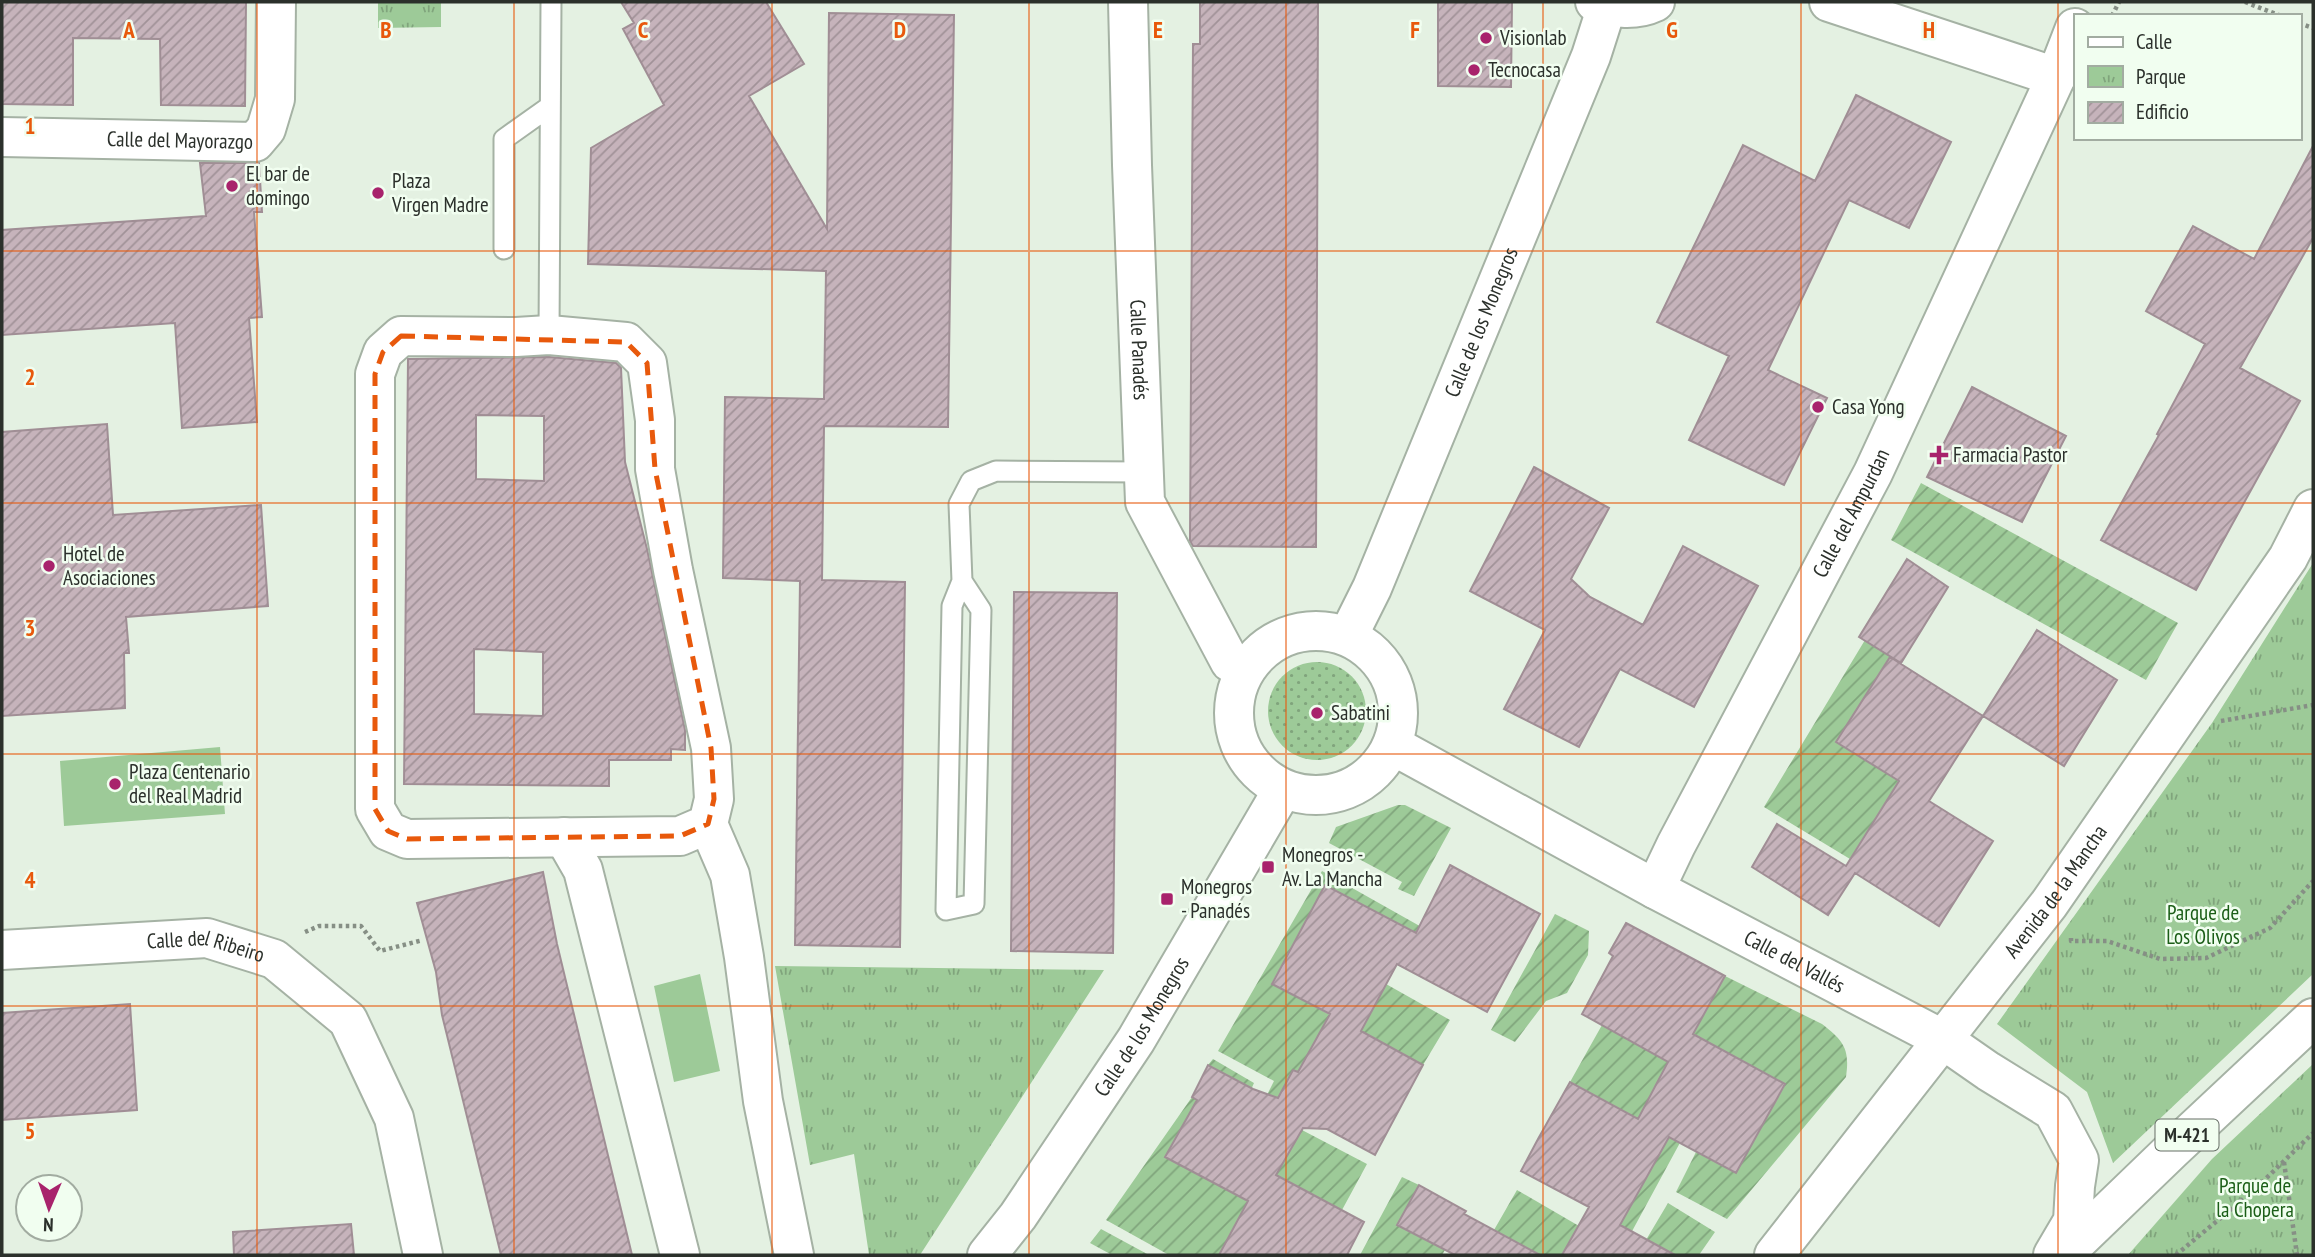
<svg xmlns="http://www.w3.org/2000/svg" width="2315" height="1257" font-family="'PT Sans Narrow',sans-serif">
<style>
.grass{fill:url(#grass-dots)}
.park{fill:url(#park-tufts)}
.garden{fill:url(#garden-furrows)}
.pitch{fill:#9dca98}
.building{fill:url(#building-hatch);stroke:#a08e95;stroke-width:2;fill-rule:evenodd}
.lines{fill:none;stroke-linecap:round;stroke-linejoin:round}
.lane-casing{stroke:#a5b2a4;stroke-width:23}
.street-casing{stroke:#a5b2a4;stroke-width:42}
.primary-casing{stroke:#a5b2a4;stroke-width:42}
.path{stroke:#868f85;stroke-width:4.5;stroke-dasharray:3.5 3.5;stroke-linecap:butt}
.lane{stroke:#fff;stroke-width:19}
.street{stroke:#fff;stroke-width:38}
.primary{stroke:#fff;stroke-width:38}
.marked{fill:none;stroke:#e8590c;stroke-width:5;stroke-dasharray:14 9;stroke-linejoin:round}
.grid{fill:none;stroke:#e8590c;stroke-width:2;stroke-opacity:0.55}
.poi-dot{fill:#a8236c;stroke:#f1fef0;stroke-width:2.5}
.labels{text-anchor:middle;stroke-width:5;stroke-linejoin:round;paint-order:stroke}
.shield{fill:#f1fef0;stroke:#666e66;stroke-width:2}
.shield-label{font-size:19px;font-weight:bold;fill:#2b302b}
.poi-label{font-size:21px;fill:#2b302b;stroke:#f1fef0;text-anchor:start}
.street-label{font-size:21px;fill:#2b302b;stroke:#f1fef0}
.park-label{font-size:21px;fill:#1b5e17;stroke:#f1fef0}
.grid-label{font-size:23px;text-anchor:middle;font-weight:bold;fill:#e8590c;stroke:#f1fef0;stroke-width:5;stroke-linejoin:round;paint-order:stroke}
</style>
<defs>
<pattern id="grass-dots" width="8" height="8" patternUnits="userSpaceOnUse" patternTransform="scale(1.75)"><rect width="8" height="8" fill="#9dca98"/><path d="M2 2h.1M6 6h.1" fill="none" stroke="#80a47c" stroke-width="1.8" stroke-linecap="round"/></pattern>
<pattern id="park-tufts" width="24" height="20" patternUnits="userSpaceOnUse" patternTransform="scale(1.75)"><rect width="24" height="20" fill="#9dca98"/><path d="M3 7l-1-3M5 7V3M7 7l1-3M15 17l-1-3M17 17v-4M19 17l1-3" fill="none" stroke="#80a47c"/></pattern>
<pattern id="garden-furrows" width="10" height="10" patternUnits="userSpaceOnUse" patternTransform="scale(1.75)"><rect width="10" height="10" fill="#9dca98"/><path d="M-1 1l2-2M0 10L10 0M9 11l2-2" fill="none" stroke="#80a47c"/></pattern>
<pattern id="building-hatch" width="6" height="6" patternUnits="userSpaceOnUse" patternTransform="scale(1.75)"><rect width="6" height="6" fill="#c6b3bb"/><path d="M-1 1l2-2M0 6l6-6M5 7l2-2" fill="none" stroke="#a19298"/></pattern>
</defs>
<rect width="100%" height="100%" fill="#e4f1e2"/>
<path class="grass" d="M1268 711a49 49 0 1 1 98 0a49 49 0 1 1-98 0Z"/>
<path class="park" d="M378 2H441V27L378 28Z
M2313 563V974L2113 1163 2087 1092 1997 1024 2212 723Z
M775 966 1104 970 920 1255H869L854 1154 810 1165Z
M2313 1064V1255H2128L2212 1159Z"/>
<path class="garden" d="M1921 483 2178 623 2146 680 1891 540Z
M1865 640 1890 656 1837 742 1915 755 1850 859 1764 807Z
M1398 805H1405L1451 828 1414 896 1398 889 1402 882 1329 843 1336 827Z
M1322 871 1425 929 1421 937 1325 885 1272 983 1330 1015 1299 1073 1293 1071 1268 1116 1259 1111 1274 1081 1218 1051Z
M1555 914 1589 931 1588 955 1567 993 1546 1001 1515 1042 1491 1030Z
M1725 976 1822 1024C1844 1041 1850 1049 1846 1077L1727 1219 1676 1192 1696 1152 1736 1173 1785 1085 1688 1031Z
M1386 984 1450 1020 1423 1065 1360 1031Z
M1602 1025 1671 1063 1638 1119 1570 1082Z
M1213 1059 1254 1083 1245 1103 1240 1082 1208 1065Z
M1192 1097 1198 1100 1165 1157 1253 1204 1234 1228 1219 1255H1169L1106 1220Z
M1677 1122 1688 1128 1624 1246 1612 1239Z
M1302 1130 1367 1164 1342 1210 1272 1173 1285 1147 1291 1149Z
M1402 1177 1419 1185 1421 1223 1415 1234 1445 1250 1442 1255H1360Z
M1517 1190 1579 1226 1577 1242 1571 1255H1539L1494 1230Z
M1668 1203 1715 1232 1699 1255H1675L1646 1240Z
M1101 1229 1149 1255H1112L1090 1243Z"/>
<path class="pitch" d="M220 747 225 814 64 826 60 761Z
M700 974 720 1071 674 1082 654 986Z"/>
<path class="building" d="M2 2H246L245 106 161 105 160 39 73 38V105L2 104Z
M621 2H766L804 64 749 96 827 229 829 13 954 15 948 427 824 426 822 580 905 582 900 947 795 945 800 581 723 578 725 397 824 399 826 271 588 264 591 148 664 105 623 29 634 23Z
M1200 2H1318L1316 547 1193 546 1190 541 1193 44H1200Z
M1438 2H1512L1511 87 1438 86Z
M1856 95 1951 142 1909 228 1849 200 1768 370 1827 398 1784 485 1689 440 1729 356 1657 322 1743 145 1815 181Z
M2313 146V238L2240 368 2300 401 2196 590 2101 540 2159 435 2157 434 2205 344 2146 311 2193 226 2254 259Z
M200 163H259L262 212H254L262 317 249 318 257 422 182 428 175 323 2 335V230L206 216Z
M549 357 616 363 621 368 625 462 647 549 685 730V750L671 749V760H609V786L404 784 408 359ZM476 415 544 416V481L476 479ZM474 649 543 652V716L474 714Z
M1972 387 2066 436 2022 522 1927 477Z
M107 424 113 515 261 505 268 606 126 617 129 653H124L125 708 2 716V432Z
M1534 467 1609 508 1571 579 1590 597 1643 625 1683 546 1758 586 1694 707 1620 669 1579 747 1504 709 1545 630 1470 591Z
M1907 559 1948 587 1901 663 1859 637Z
M1014 592 1117 593 1113 953 1011 951Z
M2037 630 2117 680 2064 766 1983 716Z
M1890 657 1983 716 1929 801 1993 841 1939 926 1855 873 1828 915 1752 867 1777 824 1846 866 1899 781 1836 742Z
M1450 865 1540 914 1487 1012 1397 964 1361 1031 1423 1065 1375 1155 1327 1129 1303 1128 1276 1175 1364 1222 1347 1255H1219L1248 1201 1165 1157 1197 1100 1192 1097 1208 1065 1253 1089 1278 1098 1293 1070 1298 1072 1330 1014 1272 984 1325 885 1416 933Z
M543 872 557 944 632 1255H501L442 1015 436 972 417 903Z
M1626 923 1725 976 1693 1034 1785 1084 1736 1173 1669 1137 1620 1225 1675 1255H1562L1589 1207 1521 1171 1538 1139 1570 1082 1638 1119 1668 1062 1582 1014 1613 956 1609 953Z
M130 1004 137 1110 2 1120V1013Z
M1419 1185 1466 1211 1464 1214 1540 1255H1455L1397 1225Z
M351 1224 354 1255H234L233 1232Z"/>
<g class="lines">
<defs>
<path id="lane" d="M504 249V139L549 107
M549 335 551 2
M962 581 981 610 974 904 946 910 952 606 962 581 959 504 971 481 996 471 1144 472"/>
<g id="street">
<path id="s1" d="M1128 2 1132 165 1145 502 1230 662 1245 670"/>
<path d="M1595 2C1614 9 1636 11 1655 2"/>
<path d="M1829 2 2056 77"/>
<path id="s2" d="M2 137 255 142 266 129 275 99 276 2"/>
<path d="M549 335 626 342 647 363 655 420V469L673 570 711 748 714 799 708 824 680 836 407 839 388 831 375 809V374L383 352 401 336 516 337Z"/>
<circle cx="1316" cy="713" r="82"/>
<path id="s3" d="M1348 636 1372 588 1591 56 1607 6"/>
<path id="s4" d="M1392 745 1655 889 1942 1039 1988 1071 2053 1111 2079 1160 2075 1186 2073 1221 2053 1255"/>
<path d="M708 824 730 875 744 957 763 1101 794 1255"/>
<path d="M564 837 583 870 585 878 680 1255"/>
<path id="s5" d="M1655 889 1676 845 1873 473 2056 77 2075 28"/>
<path id="s6" d="M2 950 207 938 274 959 348 1020 394 1118 423 1255"/>
<path id="s7" d="M987 1255 1018 1216 1136 1040 1283 789"/>
</g>
<g id="primary">
<path id="s8" d="M1774 1255 2049 904 2288 558 2313 509"/>
<path d="M2063 1255 2172 1150 2313 1018"/>
</g>
</defs>
<use href="#lane" class="lane-casing"/>
<use href="#street" class="street-casing"/>
<use href="#primary" class="primary-casing"/>
<path class="path" d="M2245 2 2281 16
M2112 16 2119 2
M2299 23 2313 28
M2221 721 2313 705
M305 932 319 926H361L380 951 423 940
M2071 938V941H2107L2160 959 2206 958 2270 928 2313 881
M2284 1162 2297 1255
M2176 1255 2253 1191 2313 1133"/>
<use href="#lane" class="lane"/>
<use href="#street" class="street"/>
<use href="#primary" class="primary"/>
</g>
<path class="marked" d="M401 336 626 342 647 363 655 469 711 748 714 799 708 824 680 836 407 839 388 831 375 809V374L383 352Z"/>
<path class="grid" d="M257 2V1255M514 2V1255M772 2V1255M1029 2V1255M1286 2V1255M1543 2V1255M1801 2V1255M2058 2V1255M2 251H2313M2 503H2313M2 754H2313M2 1006H2313"/>
<g class="poi-dot">
<circle cx="1486" cy="38" r="7"/>
<circle cx="1474" cy="70" r="7"/>
<circle cx="232" cy="186" r="7"/>
<circle cx="378" cy="193" r="7"/>
<circle cx="1818" cy="407" r="7"/>
<path d="M1935.5 444.5h7v7h7v7h-7v7h-7v-7h-7v-7h7z"/>
<circle cx="49" cy="566" r="7"/>
<circle cx="1317" cy="713" r="7"/>
<circle cx="115" cy="784" r="7"/>
<rect x="1261" y="860" width="14" height="14" rx="3.5"/>
<rect x="1160" y="892" width="14" height="14" rx="3.5"/>
</g>
<g class="labels">
<rect class="shield" x="2155.5" y="1119.5" width="63" height="31" rx="5"/>
<g class="shield-label">
<text x="2187" y="1142">M-421</text>
</g>
<g class="poi-label">
<text x="1500" y="45">Visionlab</text>
<text x="1488" y="77">Tecnocasa</text>
<text x="246" y="181">El bar de<tspan x="246" dy="24">domingo</tspan></text>
<text x="392" y="188">Plaza<tspan x="392" dy="24">Virgen Madre</tspan></text>
<text x="1832" y="414">Casa Yong</text>
<text x="1953" y="462">Farmacia Pastor</text>
<text x="63" y="561">Hotel de<tspan x="63" dy="24">Asociaciones</tspan></text>
<text x="1331" y="720">Sabatini</text>
<text x="129" y="779">Plaza Centenario<tspan x="129" dy="24">del Real Madrid</tspan></text>
<text x="1282" y="862">Monegros -<tspan x="1282" dy="24">Av. La Mancha</tspan></text>
<text x="1181" y="894">Monegros<tspan x="1181" dy="24">- Panadés</tspan></text>
</g>
<g class="street-label">
<text dy="7" stroke="none"><textPath href="#s2" startOffset="178">Calle del Mayorazgo</textPath></text>
<text dy="7" stroke="none"><textPath href="#s3" startOffset="341">Calle de los Monegros</textPath></text>
<text dy="7" stroke="none"><textPath href="#s1" startOffset="348">Calle Panadés</textPath></text>
<text dy="7" stroke="none"><textPath href="#s5" startOffset="424">Calle del Ampurdan</textPath></text>
<text dy="7" stroke="none"><textPath href="#s8" startOffset="460">Avenida de la Mancha</textPath></text>
<text dy="7" stroke="none"><textPath href="#s6" startOffset="205">Calle del Ribeiro</textPath></text>
<text dy="7" stroke="none"><textPath href="#s4" startOffset="457">Calle del Vallés</textPath></text>
<text dy="7" stroke="none"><textPath href="#s7" startOffset="276">Calle de los Monegros</textPath></text>
</g>
<g class="park-label">
<text x="2203" y="920">Parque de<tspan x="2203" dy="24">Los Olivos</tspan></text>
<text x="2255" y="1193">Parque de<tspan x="2255" dy="24">la Chopera</tspan></text>
</g>
</g>
<g class="grid-label">
<text x="129" y="38">A</text>
<text x="386" y="38">B</text>
<text x="643" y="38">C</text>
<text x="900" y="38">D</text>
<text x="1158" y="38">E</text>
<text x="1415" y="38">F</text>
<text x="1672" y="38">G</text>
<text x="1929" y="38">H</text>
<text x="30" y="134">1</text>
<text x="30" y="385">2</text>
<text x="30" y="636">3</text>
<text x="30" y="888">4</text>
<text x="30" y="1139">5</text>
</g>
<rect width="2315" height="1257" fill="none" stroke="#2b302b" stroke-width="7"/>
<rect x="2074" y="14" width="228" height="126" fill="#f1fef0" stroke="#a2aca1" stroke-width="2"/>
<rect x="2088" y="37" width="35" height="10" fill="#ffffff" stroke="#a2aca1" stroke-width="2"/>
<text x="2136" y="49" font-size="21" fill="#2b302b">Calle</text>
<rect x="2088" y="66" width="35" height="21" fill="url(#park-tufts)" stroke="#a2aca1" stroke-width="2"/>
<text x="2136" y="84" font-size="21" fill="#2b302b">Parque</text>
<rect x="2088" y="102" width="35" height="21" fill="url(#building-hatch)" stroke="#a2aca1" stroke-width="2"/>
<text x="2136" y="119" font-size="21" fill="#2b302b">Edificio</text>
<g transform="translate(49 1208) rotate(182)"><circle r="33" fill="#f1fef0" stroke="#a2aca1" stroke-width="2"/>
<path d="M0-5L12 26L0 18L-12 26Z" fill="#a8236c"/>
<text y="-10" font-size="19" font-weight="bold" text-anchor="middle" fill="#2b302b">N</text>
</g>
</svg>
